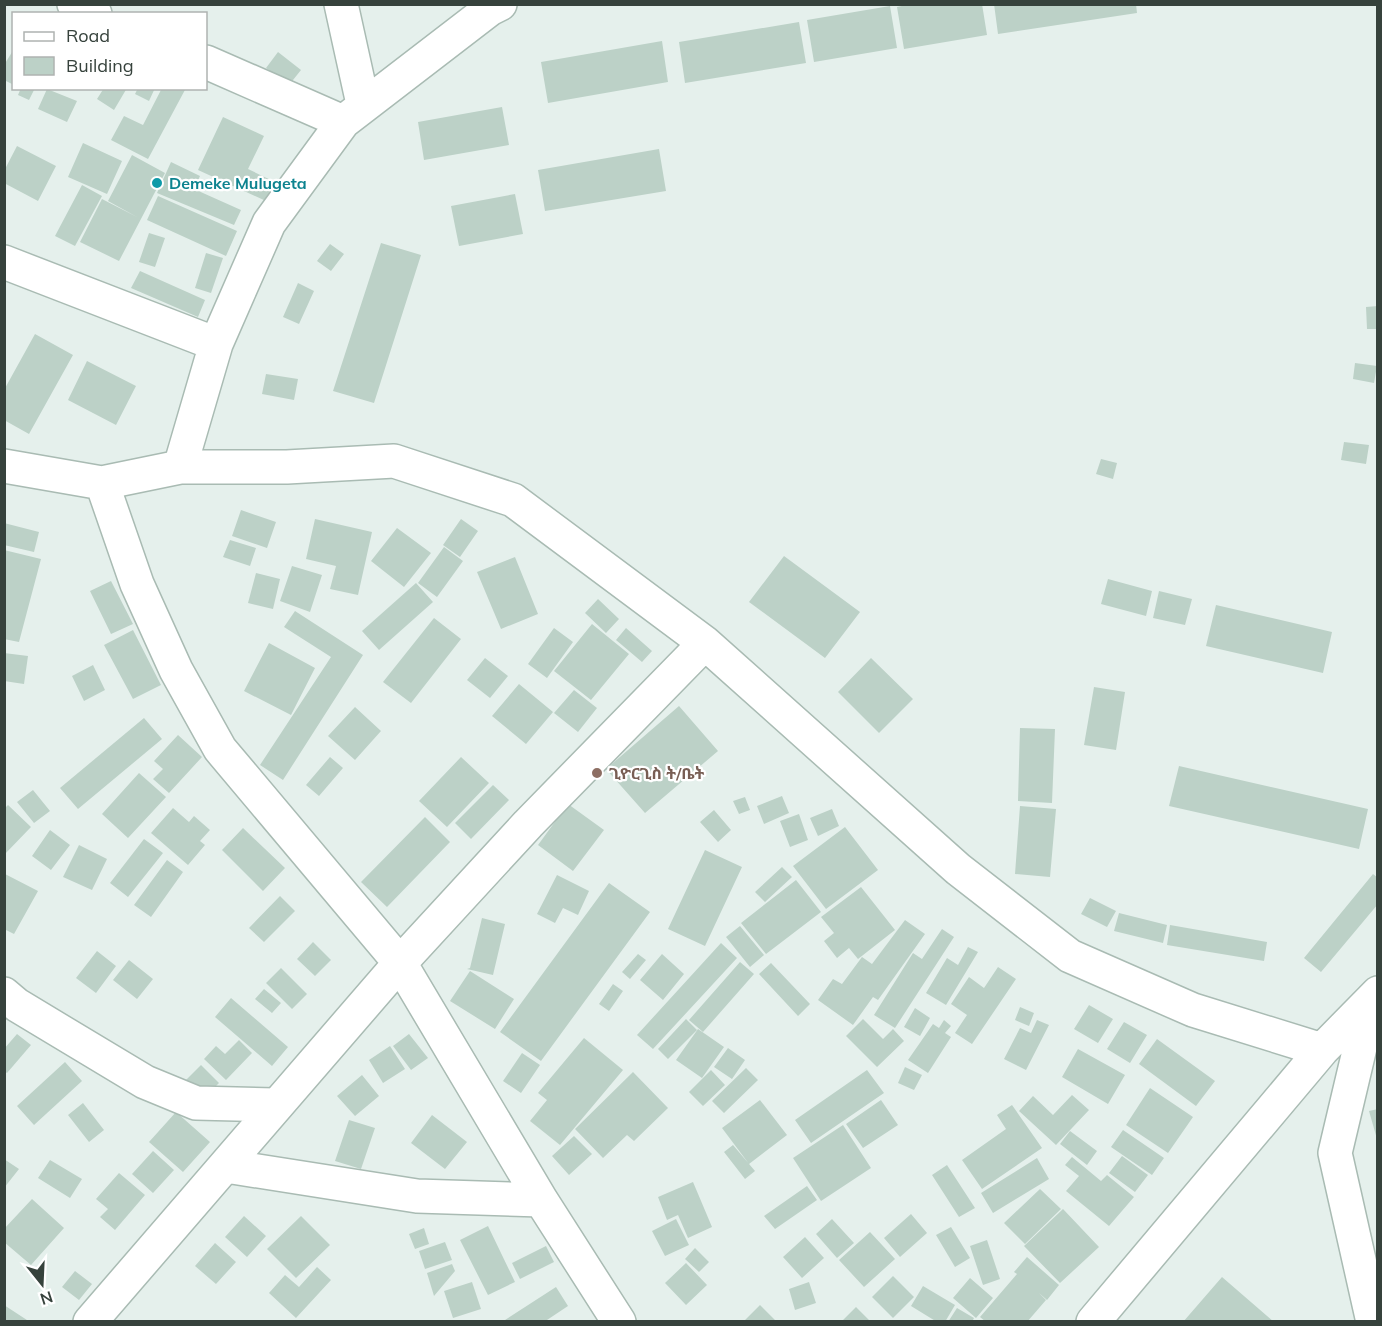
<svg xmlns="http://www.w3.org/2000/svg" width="1382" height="1326" font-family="Mulish,'Noto Sans Ethiopic',sans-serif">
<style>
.building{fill:#bcd1c7}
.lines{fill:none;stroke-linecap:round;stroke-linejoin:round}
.minor-casing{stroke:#a9bbb3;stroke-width:36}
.minor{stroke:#fff;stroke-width:33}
.culture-dot{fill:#0f9aa8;stroke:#fff;stroke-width:2}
.education-dot{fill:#8d6e63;stroke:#fff;stroke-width:2}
.labels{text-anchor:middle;stroke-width:4.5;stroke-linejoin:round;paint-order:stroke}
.culture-label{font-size:16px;font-weight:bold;fill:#0d838f;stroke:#fff;text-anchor:start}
.education-label{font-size:16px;font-weight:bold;fill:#785e54;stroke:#fff;text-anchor:start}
</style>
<rect width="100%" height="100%" fill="#e5f0ec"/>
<path class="building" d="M911 4H982L987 35 904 49 897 7Z
M994 4H1136L1137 13 998 34Z
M890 6 897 48 814 62 807 20Z
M799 22 806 63 685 83 679 42Z
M662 41 668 82 548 103 541 62Z
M14 49V85L4 80V65Z
M278 52 301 70 289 85 266 68Z
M21 88H35L29 100 18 95Z
M104 88H127L114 110 97 99Z
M138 88H155L149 101 135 94Z
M162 88H186L148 159 111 140 124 116 143 125Z
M47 89 77 101 67 122 38 109Z
M502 107 509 145 424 160 418 122Z
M223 117 264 136 248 169 275 182 266 201 198 170Z
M83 143 122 161 107 194 68 177Z
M17 146 56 166 38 201 4 183V171Z
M659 149 666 191 545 211 538 170Z
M132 155 165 173 119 261 80 242 102 199 137 217 108 201Z
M171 162 200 176 194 189 241 210 234 225 157 193Z
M82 185 102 196 75 246 55 236Z
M515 194 523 234 459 246 451 206Z
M158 196 237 231 226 256 147 220Z
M149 233 165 238 155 267 139 262Z
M381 243 421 255 374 403 333 391Z
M330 244 344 254 331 271 317 261Z
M206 253 223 258 211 293 195 288Z
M140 271 205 300 198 317 131 288Z
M298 283 314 291 299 324 283 317Z
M1378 306V329H1367L1366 307Z
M35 334 73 355 29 434 4 420V390Z
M87 361 136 386 116 425 68 400Z
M1355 363 1377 366 1374 383 1353 379Z
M266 374 298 379 294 400 262 394Z
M1344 442 1369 445 1366 464 1341 460Z
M1101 459 1117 463 1113 479 1096 474Z
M241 510 276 522 267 548 232 536Z
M315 519 372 532 358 595 330 589 336 566 306 559Z
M461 519 478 531 460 557 443 545Z
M4 523 39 532 34 552 4 545Z
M397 528 431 553 404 587 371 561Z
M230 540 256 548 250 566 223 557Z
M444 547 463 561 437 597 418 583Z
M4 550 41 559 19 642 4 639Z
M784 556 860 612 825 658 749 602Z
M515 557 538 614 501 629 477 572Z
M292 566 322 575 310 612 280 601Z
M256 573 280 579 273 609 248 603Z
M1108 579 1152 591 1146 616 1101 604Z
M111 581 133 624 111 634 90 591Z
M416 583 433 602 379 650 362 631Z
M1159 591 1192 599 1185 625 1153 618Z
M598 599 619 619 606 633 585 613Z
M1216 605 1332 632 1323 673 1206 646Z
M295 611 363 655 283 780 260 765 331 657 284 627Z
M434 618 461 639 411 703 383 682Z
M592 624 629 654 591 700 554 671Z
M554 628 573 642 547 678 528 664Z
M626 628 652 651 642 662 616 640Z
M133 630 161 685 133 699 104 645Z
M269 643 315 668 291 715 244 691Z
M4 653 28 656 24 684 4 681Z
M485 658 508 676 490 698 467 680Z
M871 658 913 699 879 733 838 692Z
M93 665 105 690 84 701 72 676Z
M519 684 553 712 526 744 492 716Z
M1094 687 1125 692 1116 750 1084 745Z
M574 690 597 708 578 732 554 713Z
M679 706 718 751 645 813 606 769Z
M355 707 381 731 355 760 328 736Z
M144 718 162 739 78 809 60 788Z
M1020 728 1055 729 1052 803 1018 801Z
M178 735 202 757 169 793 153 779 163 769 154 761Z
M330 757 343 768 319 796 306 785Z
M461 757 489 783 447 827 419 801Z
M1179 766 1368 809 1359 849 1169 806Z
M139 773 166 797 128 838 102 814Z
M493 785 509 800 471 839 455 823Z
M33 790 50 811 34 823 17 802Z
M782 796 789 813 764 824 757 806Z
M745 797 750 810 739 814 733 801Z
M568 804 604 830 573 871 538 845Z
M8 805 31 827 4 855V809Z
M1020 806 1056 809 1050 877 1015 874Z
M173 808 189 822 194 816 210 830 200 841 205 845 188 865 151 833Z
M832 809 839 826 818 836 810 818Z
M714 810 731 830 718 842 700 822Z
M799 814 808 840 790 847 780 821Z
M425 817 450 842 387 907 361 882Z
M845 827 878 870 826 909 793 866Z
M243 828 285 868 263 891 222 850Z
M50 830 70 845 51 870 32 856Z
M144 839 163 853 128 897 110 883Z
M79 845 107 859 92 890 63 877Z
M705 850 742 867 705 946 668 929Z
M167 860 183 872 151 917 134 905Z
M782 867 792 877 765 902 755 892Z
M5 874 38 891 14 934 4 929Z
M1373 874 1378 878V904L1321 972 1304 958Z
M557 875 589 891 578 915 563 908 555 923 537 914Z
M796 880 821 912 766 954 741 923Z
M609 883 650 912 541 1061 500 1032Z
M861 887 895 930 858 959 849 948 837 958 824 941 834 933 821 917Z
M280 896 295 911 264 942 249 928Z
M1090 898 1116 911 1107 927 1081 914Z
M1119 913 1167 925 1163 943 1114 931Z
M482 918 505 924 493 975 467 969 470 968Z
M905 920 925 934 878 1000 873 997 853 1025 818 1000 833 979 842 984 862 957 872 964Z
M1170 925 1267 942 1264 961 1167 945Z
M740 926 764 955 750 967 726 937Z
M942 929 954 937 895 1028 874 1015 913 953 922 959Z
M313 942 331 960 315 976 297 959Z
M721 943 737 958 653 1049 637 1035Z
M968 947 978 952 946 1005 926 993 947 958 958 965Z
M97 951 116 966 96 993 76 978Z
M638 954 646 960 630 979 622 972Z
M662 954 684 974 663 1000 640 980Z
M129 960 153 979 137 999 113 980Z
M740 962 754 974 703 1032 689 1020Z
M771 963 810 1004 798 1016 759 974Z
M998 967 1016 979 972 1044 955 1033 967 1015 951 1004 969 977 984 988Z
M281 968 307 994 292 1009 266 983Z
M470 971 514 999 495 1029 450 1001Z
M613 984 623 991 609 1011 599 1004Z
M264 989 281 1003 272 1013 255 999Z
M231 998 288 1047 272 1066 215 1017Z
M1089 1005 1113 1019 1098 1043 1074 1029Z
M1020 1007 1034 1013 1029 1026 1015 1020Z
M915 1008 930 1018 920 1036 904 1027Z
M686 1019 697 1030 668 1059 658 1049Z
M863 1019 883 1039 893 1029 904 1041 877 1067 846 1036Z
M944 1020 951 1026 945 1033 951 1037 928 1073 908 1060 933 1024 939 1028Z
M1037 1020 1049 1025 1026 1070 1004 1059 1020 1028 1031 1033Z
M1124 1022 1147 1035 1130 1063 1107 1049Z
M698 1029 724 1047 702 1078 676 1060Z
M17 1034 31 1045 7 1073 4 1071V1049Z
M409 1034 428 1058 411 1070 393 1046Z
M584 1038 623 1070 560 1145 530 1121 547 1100 538 1093Z
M1157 1039 1215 1081 1196 1106 1139 1064Z
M239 1040 252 1053 226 1080 204 1059 216 1046 225 1054Z
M390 1046 405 1069 383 1083 369 1060Z
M728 1048 745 1060 732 1079 714 1067Z
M1078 1049 1125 1075 1108 1104 1062 1077Z
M522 1053 540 1065 521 1093 503 1081Z
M65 1062 82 1081 34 1125 17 1106Z
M201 1065 219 1083 203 1099 185 1081Z
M905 1067 922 1075 914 1090 898 1083Z
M746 1068 758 1080 724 1113 712 1101Z
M711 1070 725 1085 703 1106 689 1092Z
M867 1070 884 1093 811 1143 795 1120Z
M633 1072 668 1108 634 1141 627 1135 603 1158 575 1129Z
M362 1075 379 1096 355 1116 337 1096Z
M1150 1088 1193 1117 1168 1153 1126 1125Z
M1072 1095 1089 1110 1056 1145 1019 1111 1033 1096 1053 1115Z
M760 1100 787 1135 749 1164 722 1128Z
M881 1100 898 1125 863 1148 846 1124Z
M83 1103 104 1130 89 1142 68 1115Z
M1012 1105 1042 1148 982 1189 962 1160 1006 1129 997 1115Z
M1378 1109V1139H1377L1369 1111Z
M176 1112 210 1142 183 1172 149 1142Z
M432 1115 467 1142 445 1169 411 1143Z
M349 1120 375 1128 361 1169 335 1161Z
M843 1125 871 1168 821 1201 793 1158Z
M1123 1130 1164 1158 1152 1175 1111 1147Z
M1070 1131 1097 1151 1087 1165 1060 1144Z
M574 1136 592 1154 569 1175 552 1156Z
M733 1145 755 1171 745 1179 724 1152Z
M153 1151 174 1170 153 1193 132 1174Z
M1122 1156 1148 1175 1135 1192 1109 1173Z
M1072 1157 1101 1181 1107 1175 1134 1197 1109 1226 1066 1191 1079 1176 1065 1165Z
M1037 1158 1049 1179 993 1213 981 1193Z
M4 1159 19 1169 4 1188Z
M50 1160 82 1179 70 1198 38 1178Z
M947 1165 975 1208 959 1217 932 1175Z
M119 1173 145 1195 115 1230 100 1217 108 1209 96 1199Z
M693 1182 712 1227 688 1238 678 1215 667 1220 658 1197Z
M807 1186 817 1200 775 1229 764 1216Z
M1040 1189 1061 1209 1025 1244 1004 1223Z
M32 1199 64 1228 31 1265 4 1242V1229Z
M1063 1209 1099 1247 1060 1283 1024 1246Z
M911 1214 927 1233 900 1257 884 1238Z
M244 1216 266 1236 247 1257 225 1237Z
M301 1216 330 1245 296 1278 267 1249Z
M676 1219 689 1245 665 1256 652 1231Z
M832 1219 854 1243 837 1258 816 1234Z
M488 1226 515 1282 488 1295 460 1240Z
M951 1227 970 1258 955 1267 936 1235Z
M424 1228 429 1244 415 1249 409 1234Z
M870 1232 895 1259 864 1287 839 1260Z
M805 1237 824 1258 802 1278 783 1257Z
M987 1240 1000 1279 983 1285 970 1246Z
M445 1242 452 1260 425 1269 419 1251Z
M215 1243 236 1262 216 1284 195 1266Z
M546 1246 554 1262 520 1279 512 1263Z
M695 1248 709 1262 699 1272 685 1259Z
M1027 1257 1059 1285 1047 1300 1039 1293 1046 1300 1027 1322H986L980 1317 1017 1274 1014 1272Z
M686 1263 707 1285 686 1305 665 1283Z
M452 1264 455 1271 434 1296 427 1273Z
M317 1267 331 1280 296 1318 269 1293 285 1275 299 1287Z
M75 1271 92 1284 79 1300 62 1287Z
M893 1276 914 1297 893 1318 872 1297Z
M1222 1277 1274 1322H1183Z
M970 1278 993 1298 976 1318 953 1298Z
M472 1282 481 1309 453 1318 444 1291Z
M809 1282 816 1303 795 1310 789 1289Z
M923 1286 955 1305 945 1322H937L911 1306Z
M556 1287 568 1306 544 1322H502Z
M4 1305 30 1322H4Z
M760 1305 777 1322 745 1320Z
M856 1307 871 1322 843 1320Z
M957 1308 974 1318 972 1322H948Z"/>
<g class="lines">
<defs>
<path id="minor" d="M74 4 95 14
M341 4 363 104
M206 62 343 122
M4 262 216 344
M4 466 102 483 180 467H287L394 461 513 500 705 643 958 869 1070 956 1193 1010 1322 1050
M180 467 216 344 269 223 343 122 490 9 500 4
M102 483 137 584 176 670 220 749 400 963 541 1200 619 1322
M4 994 17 1005 145 1082 196 1103 275 1105
M1370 1005 1335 1153 1373 1322
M226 1166 417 1196 541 1200
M90 1322 400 963 528 824 705 643
M1093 1322 1322 1050 1378 993"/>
</defs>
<use href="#minor" class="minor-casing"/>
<use href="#minor" class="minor"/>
</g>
<circle class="culture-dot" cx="157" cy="183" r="6"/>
<circle class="education-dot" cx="597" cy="773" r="6"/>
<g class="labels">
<g class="culture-label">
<text x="169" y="189">Demeke Mulugeta</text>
</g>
<g class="education-label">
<text x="609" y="779">ጊዮርጊስ ት/ቤት</text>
</g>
</g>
<rect width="1382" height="1326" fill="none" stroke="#36423c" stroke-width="12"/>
<rect x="12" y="12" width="195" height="78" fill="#ffffff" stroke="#afb3b1" stroke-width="1.5"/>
<rect x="24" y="32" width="30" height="9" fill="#ffffff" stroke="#afb3b1" stroke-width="1.5"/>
<text x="66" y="42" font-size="18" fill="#36423c">Road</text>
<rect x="24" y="57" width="30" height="18" fill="#bcd1c7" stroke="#afb3b1" stroke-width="1.5"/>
<text x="66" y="72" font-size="18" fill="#36423c">Building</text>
<g transform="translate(42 1284) rotate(162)" stroke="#ffffff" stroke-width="4.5" paint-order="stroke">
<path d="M0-4.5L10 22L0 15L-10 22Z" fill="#36423c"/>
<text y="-9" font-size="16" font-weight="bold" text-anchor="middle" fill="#36423c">N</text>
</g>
</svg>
